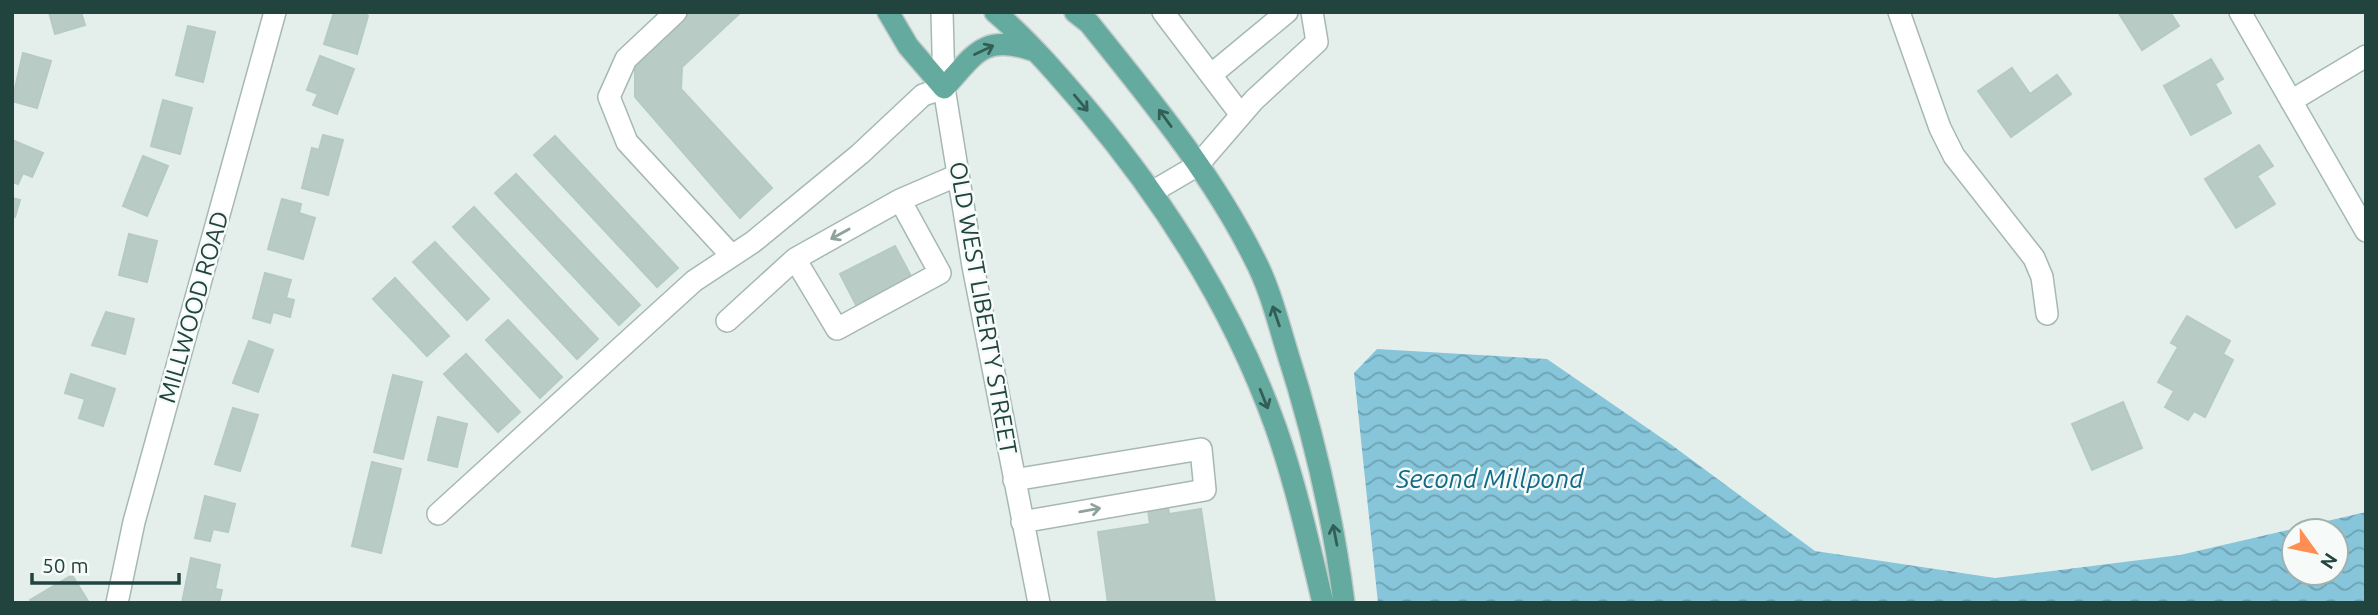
<svg xmlns="http://www.w3.org/2000/svg" width="2378" height="615" font-family="Ubuntu,sans-serif">
<style>
.water{fill:url(#water-waves);fill-rule:evenodd}
.building{fill:#b9cbc5;stroke:#b6cac4;stroke-width:2}
.lines{fill:none;stroke-linecap:round;stroke-linejoin:round}
.minor-casing{stroke:#a6b8b4;stroke-width:24}
.major-casing{stroke:#c1cbc9;stroke-width:24}
.minor{stroke:#fff;stroke-width:21}
.major{stroke:#64aa9f;stroke-width:21}
.oneway{stroke:#325e56}
.oneway2{stroke:#90a29e}
.labels{text-anchor:middle;stroke-width:5;stroke-linejoin:round;paint-order:stroke}
.street-label{font-size:24px;fill:#21443e;stroke:#f6fbf9}
.water-label{font-size:26px;font-style:italic;fill:#126988;stroke:#f6fbf9}
</style>
<defs>
<pattern id="water-waves" width="16" height="10" patternUnits="userSpaceOnUse" patternTransform="scale(1.75)"><rect width="16" height="10" fill="#86c5da"/><path d="M0 5q4-4 8 0t8 0" fill="none" stroke="#6da2b2"/></pattern>
</defs>
<rect width="100%" height="100%" fill="#e4efec"/>
<path class="water" d="M1377 349 1547 359 1669 443 1815 551 1995 578 2180 555 2366 512V603H1378L1354 373ZM2294 531H2336V573H2294Z"/>
<path class="building" d="M49 12H81L85 25 55 34Z
M334 12H362L368 16 357 54 324 44Z
M684 12H741L682 67 681 89 772 188 740 218 635 97V65Z
M2118 12H2170L2179 26 2142 50Z
M188 26 215 32 203 82 176 75Z
M23 53 51 61 37 108 12 101Z
M320 56 354 69 337 114 313 105 318 94 307 90Z
M2211 59 2223 79 2215 84 2231 113 2191 135 2164 86Z
M2012 68 2030 94 2057 75 2071 94 2011 137 1978 91Z
M163 100 192 108 180 154 151 146Z
M323 135 343 140 328 195 302 188 312 148 319 150Z
M555 136 678 268 657 287 534 155Z
M12 140 43 153 32 177 23 173 18 184 12 182Z
M2259 145 2273 166 2257 176 2275 204 2236 228 2205 179Z
M143 156 168 166 147 216 123 206Z
M516 174 640 305 619 325 495 193Z
M12 198 20 200 15 217 12 216Z
M282 199 301 204 299 213 315 218 303 259 268 249Z
M474 207 598 339 577 359 453 227Z
M129 234 157 241 147 282 119 275Z
M435 242 489 299 467 320 413 262Z
M895 246 912 278 857 307 840 274Z
M265 273 291 280 286 298 294 300 290 317 273 312 270 323 253 318Z
M395 278 449 336 427 356 373 299Z
M106 312 134 319 125 354 92 345Z
M2187 316 2230 341 2223 354 2233 360 2205 417 2194 411 2188 420 2165 407 2174 391 2158 382 2178 347 2171 343Z
M508 320 562 377 540 398 486 340Z
M249 341 273 350 258 392 233 383Z
M466 354 520 412 498 432 444 374Z
M71 374 115 389 103 426 79 418 85 399 65 393Z
M393 375 422 382 403 459 374 452Z
M2123 402 2142 448 2092 470 2072 424Z
M233 408 258 415 240 471 215 464Z
M438 417 467 424 457 467 428 460Z
M372 462 401 469 381 553 352 546Z
M205 496 235 504 228 532 213 529 210 541 195 538Z
M1167 500 1169 514 1201 509 1215 603H1108L1098 532 1150 524 1147 503Z
M191 558 220 565 215 589 222 590 219 603H182Z
M72 575 88 601 32 603 30 600Z"/>
<g class="lines">
<defs>
<path id="minor" d="M676 12 626 59 609 97 627 142 732 256
M942 12 944 88 973 266 1039 603
M1163 12 1241 115
M1899 12 1940 128 1954 156 2034 258 2042 277 2047 314
M2240 12 2366 231
M1212 74 1287 12
M2291 101 2366 56
M1152 192 1198 165 1254 100 1317 42 1312 12
M900 200 940 273 837 329 795 259 900 200 958 175
M727 321 795 259
M1014 480 1201 449 1205 490 1022 522
M438 514 694 281 753 242 860 154 923 95 944 88
M117 603 134 522 275 12"/>
<path id="major" d="M888 12 908 46 944 88C975 54 983 34 1032 50
M995 12C1029 41 1058 75 1087 109 1167 204 1234 310 1276 428 1296 485 1309 544 1323 603
M1075 12 1089 23C1149 98 1211 172 1254 258 1269 286 1277 318 1286 348 1313 432 1333 516 1344 603"/>
</defs>
<use href="#minor" class="minor-casing"/>
<use href="#major" class="major-casing"/>
<use href="#minor" class="minor"/>
<use href="#major" class="major"/>
</g>
<defs><path id="oneway-shaft" d="M-6 0H5M1.5-3L5.5 0L1.5 3" fill="none" stroke-width="1.6" stroke-linecap="round" stroke-linejoin="round" transform="scale(1.75)"/></defs>
<g class="oneway">
<use href="#oneway-shaft" transform="translate(984 50) rotate(-25)"/>
<use href="#oneway-shaft" transform="translate(1081 103) rotate(50)"/>
<use href="#oneway-shaft" transform="translate(1165 118) rotate(-126)"/>
<use href="#oneway-shaft" transform="translate(1276 316) rotate(-109)"/>
<use href="#oneway-shaft" transform="translate(1264 399) rotate(68)"/>
<use href="#oneway-shaft" transform="translate(1335 535) rotate(-101)"/>
</g>
<g class="oneway2">
<use href="#oneway-shaft" transform="translate(840 234) rotate(151)"/>
<use href="#oneway-shaft" transform="translate(1090 510) rotate(-10)"/>
</g>
<g class="labels">
<g class="street-label">
<text transform="translate(194 307) rotate(-74)" y="8">MILLWOOD ROAD</text>
<text transform="translate(983 308) rotate(80)" y="8">OLD WEST LIBERTY STREET</text>
</g>
<g class="water-label">
<text x="1490" y="488">Second Millpond</text>
</g>
</g>
<rect width="2378" height="615" fill="none" stroke="#21443e" stroke-width="28"/>
<g transform="translate(2315 552) rotate(123)"><circle r="33" fill="#f6fbf9" stroke="#a1b2ae" stroke-width="2"/>
<path d="M0-5L12 26L0 18L-12 26Z" fill="#ff8e53"/>
<text y="-10" font-size="19" font-weight="bold" text-anchor="middle" fill="#21443e">N</text>
</g>
<path d="M32 573v10h147v-10" fill="none" stroke="#21443e" stroke-width="3.5"/>
<text x="42" y="573" font-size="21" fill="#21443e" stroke="#f6fbf9" stroke-width="5" paint-order="stroke">50 m</text>
</svg>
